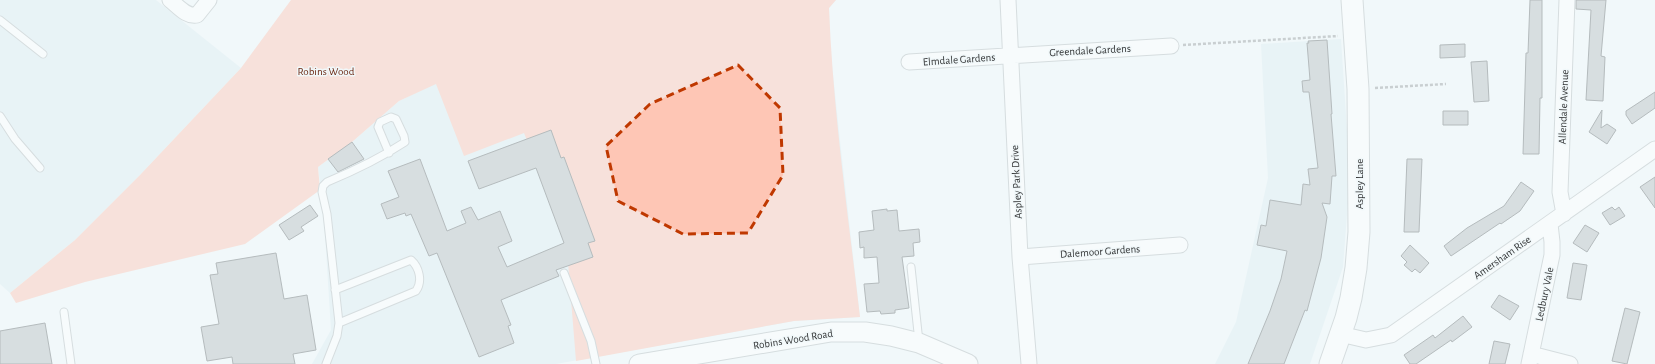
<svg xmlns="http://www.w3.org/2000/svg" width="1655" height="364" font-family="'Alegreya Sans',sans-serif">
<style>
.built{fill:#deedf2}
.green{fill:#fec6b5}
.building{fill:#b8bec0;stroke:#6c7274}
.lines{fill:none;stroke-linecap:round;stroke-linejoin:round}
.service-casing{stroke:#b6bdbf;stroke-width:9}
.minor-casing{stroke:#b6bdbf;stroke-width:17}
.tertiary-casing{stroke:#b6bdbf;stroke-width:21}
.secondary-casing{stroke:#b6bdbf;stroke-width:23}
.path{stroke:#9a9ea0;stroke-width:2.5;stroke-dasharray:3 2;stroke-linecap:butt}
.service{stroke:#fff;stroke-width:7}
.minor{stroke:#fff;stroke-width:15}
.tertiary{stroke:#fff;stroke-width:19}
.secondary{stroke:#fff;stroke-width:21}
.marked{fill:none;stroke:#bf3800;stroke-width:3;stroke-dasharray:8 5;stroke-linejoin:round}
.labels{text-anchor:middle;stroke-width:3;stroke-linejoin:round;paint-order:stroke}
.street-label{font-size:11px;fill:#333536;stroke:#f1f8fa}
.park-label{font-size:11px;fill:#6a2611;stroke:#f1f8fa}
</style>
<rect width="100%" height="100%" fill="#f1f8fa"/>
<path class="built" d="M0 0H156L241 68 140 175 75 240 10 293 0 284Z
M836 0 829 8 830 46 840 141 860 317 794 321 556 364H312L331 330 324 218 318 167 352 142 399 101 436 83 446 107Z
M1341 39 1350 176 1343 267 1310 364H1215L1236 322 1268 178 1261 44Z"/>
<path class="green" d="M291 0H836L829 8C833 111 848 214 860 317L794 321 576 361 567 250 564 234 524 133 464 156 436 84 399 101 352 142 318 167 320 190 245 244 85 282 16 303 10 293 75 240 140 175 241 68Z"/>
<path class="building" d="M1530 0H1542V98H1540L1539 154H1523L1526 53H1528Z
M1576 0H1606L1601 56 1605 57 1603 101 1586 100 1591 10 1576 9Z
M1327 40 1332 114H1331L1336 176H1332L1330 204 1322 203 1327 217 1321 258 1307 311 1305 310 1284 364H1248L1270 311 1281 279 1287 251 1257 245 1261 225 1266 226 1270 200 1301 205 1303 184 1310 185 1308 169 1318 168 1309 92H1303L1302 81 1310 80 1307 43H1309L1308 41Z
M1465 44V57L1440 58V45Z
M1487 61 1489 101 1474 102 1471 62Z
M1655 92V108L1632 124 1626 115V111Z
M1602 110 1601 128 1607 124 1616 130 1607 144 1589 132Z
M1443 111H1468V125H1443Z
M551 130 561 158 564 157 595 241 588 243 593 257 556 270 559 276 501 300 511 325 508 326 514 343 479 357 437 253 429 256 411 214 406 216 405 213 387 219 381 204 399 197 388 171 420 159 447 231 466 223 461 211 471 207 478 220 500 211 512 241 498 247 507 267 564 243 536 168 479 189 468 161Z
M352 142 364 159 338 172 328 159Z
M1407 159H1422L1419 232H1404Z
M1655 177V208L1640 187Z
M1521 182 1534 191 1520 211 1501 224 1500 223 1451 256 1444 246 1467 228 1504 206Z
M310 205 318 216 301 227 304 231 289 240 279 225Z
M1612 207 1615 210 1619 207 1625 216 1610 225 1602 213Z
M887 209V211L897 210 899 231 919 229 920 242 913 243 914 256 902 257 909 308 895 310V313L881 314 880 311 867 312 864 284 879 283 877 257 864 258V247L860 248 859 232 874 230 872 211Z
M1585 225 1599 233 1587 252 1573 243Z
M1410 245 1429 263 1420 273 1415 269 1412 272 1404 265 1407 262 1401 256Z
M276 253 284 299 307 295 316 350 293 354 295 364H233L232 357 207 361 201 327 219 324 210 275 218 274 216 263Z
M1573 263 1587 265 1581 300 1567 298Z
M1499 295 1519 306 1510 320 1491 307Z
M1625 308 1640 312 1627 364 1612 361Z
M1463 316 1472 327 1452 342 1451 340 1416 364H1410L1404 355 1433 335 1435 338Z
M45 323 52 364H0V331Z
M1494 341 1510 344 1505 364H1489Z"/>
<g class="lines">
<defs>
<path id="service" d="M0 20 43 54
M0 116 15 139 40 168
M911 267 919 342
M564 273 591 341 596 364
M335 290 411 260C419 267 423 281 416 291L339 323
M64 312 71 364
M326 364 337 336 339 323 327 214 322 192 323 186 327 182C356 170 379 159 405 142L404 136 396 119 391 117 380 122 378 127 389 153"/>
<path id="minor" d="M170 0C178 6 186 17 197 15L209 0
M1008 0 1020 257 1029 364
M909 62 1171 46
M1564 214 1560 192 1567 0
M1020 257 1180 245
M1340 334 1366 340 1391 335 1655 149
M1531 354 1570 364
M1529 364 1552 255V242L1550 224"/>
<path id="tertiary" d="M639 364 831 332H865L891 336 919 343 968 364"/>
<path id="secondary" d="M1330 364 1346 318 1351 298 1356 268 1359 232 1358 89 1352 0"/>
</defs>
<use href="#service" class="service-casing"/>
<use href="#minor" class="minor-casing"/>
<use href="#tertiary" class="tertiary-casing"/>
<use href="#secondary" class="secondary-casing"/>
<path class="path" d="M1183 45 1338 36
M1375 88 1446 84"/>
<use href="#service" class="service"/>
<use href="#minor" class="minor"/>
<use href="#tertiary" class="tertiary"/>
<use href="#secondary" class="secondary"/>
</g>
<path d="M0 0H1655V364H0ZM738 65 780 108 783 175 748 233 683 234 618 201 606 146 650 104Z" fill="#f1f8fa" fill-opacity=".55" fill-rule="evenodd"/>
<path class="marked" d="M738 65 780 108 783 175 748 233 683 234 618 201 606 146 650 104Z"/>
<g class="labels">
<g class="street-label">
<text transform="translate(1090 50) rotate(-3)" y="4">Greendale Gardens</text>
<text transform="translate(959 59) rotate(-4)" y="4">Elmdale Gardens</text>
<text transform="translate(1563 107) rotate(-88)" y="4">Allendale Avenue</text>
<text transform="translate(1016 182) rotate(-93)" y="4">Aspley Park Drive</text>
<text transform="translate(1359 184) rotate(-90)" y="4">Aspley Lane</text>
<text transform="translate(1100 251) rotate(-4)" y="4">Dalemoor Gardens</text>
<text transform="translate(1502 257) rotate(-35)" y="4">Amersham Rise</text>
<text transform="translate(1544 294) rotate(-78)" y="4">Ledbury Vale</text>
<text transform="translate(793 339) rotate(-9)" y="4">Robins Wood Road</text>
</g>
<g class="park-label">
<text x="326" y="75">Robins Wood</text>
</g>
</g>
</svg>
